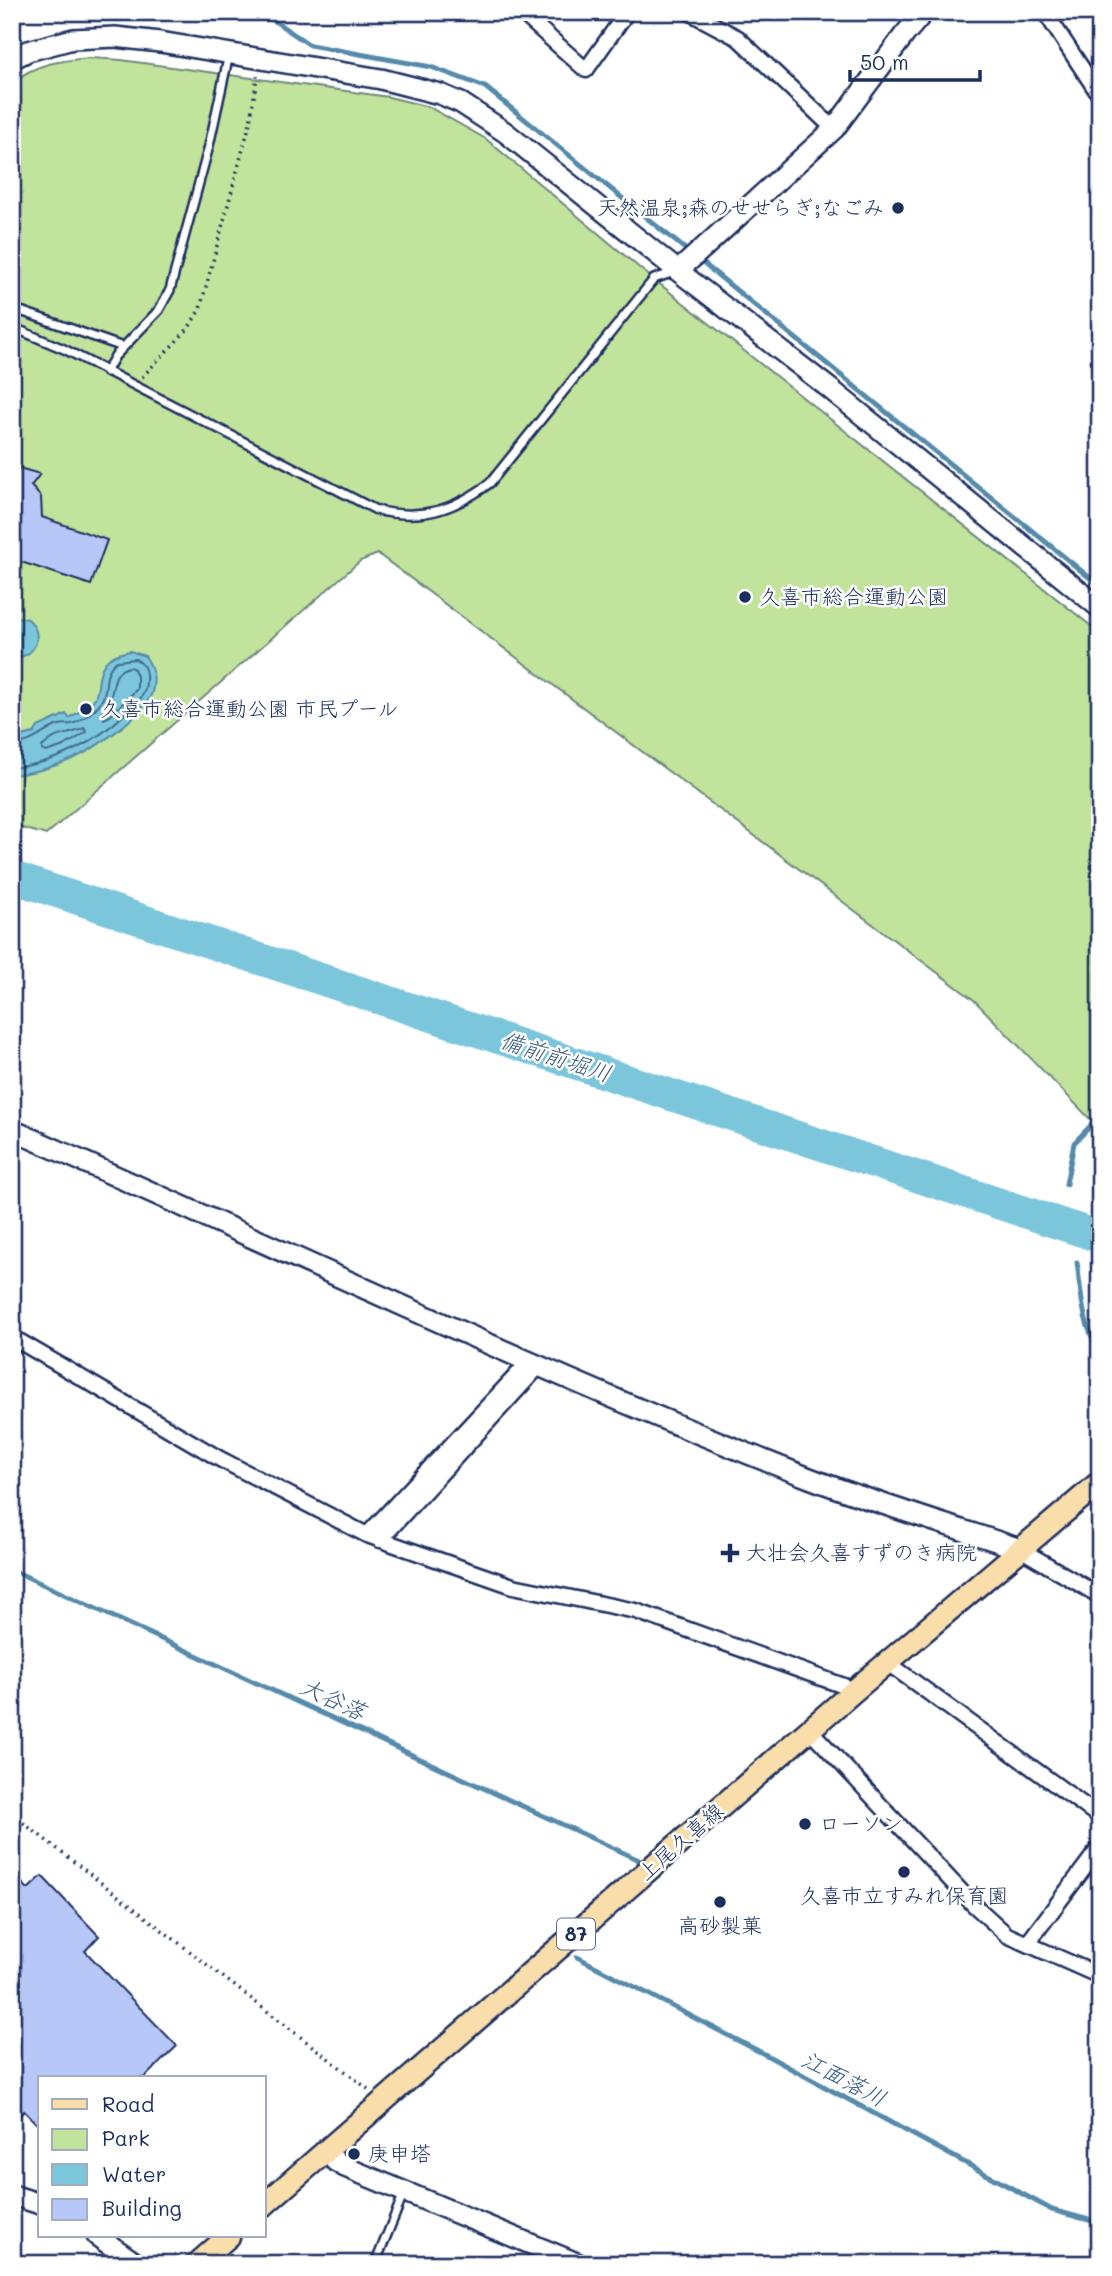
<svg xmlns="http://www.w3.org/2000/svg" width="1112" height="2276" font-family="Mali,'Klee One',sans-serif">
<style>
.green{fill:#c1e39c;stroke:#6e897d;stroke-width:2}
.water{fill:#7cc6dc;stroke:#558aaa;stroke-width:2}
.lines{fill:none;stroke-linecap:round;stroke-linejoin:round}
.shore{stroke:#426b90;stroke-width:2}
.stream{stroke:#558aaa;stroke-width:5}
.river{stroke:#7cc6dc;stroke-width:32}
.building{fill:#b7c8f8;stroke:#1b2f5e;stroke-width:2}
.lane-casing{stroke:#1b2f5e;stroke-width:12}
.street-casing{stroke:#1b2f5e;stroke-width:19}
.secondary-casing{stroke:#1b2f5e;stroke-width:24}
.primary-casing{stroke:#1b2f5e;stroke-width:26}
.path{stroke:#1b2f5e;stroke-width:3.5;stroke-dasharray:2 5;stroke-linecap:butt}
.lane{stroke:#fff;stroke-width:7}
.street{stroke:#fff;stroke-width:14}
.secondary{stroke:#fff;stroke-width:19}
.primary{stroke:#f9ddab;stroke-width:21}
.poi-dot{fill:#1b2f5e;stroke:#fff;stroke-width:2.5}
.labels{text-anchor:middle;stroke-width:5;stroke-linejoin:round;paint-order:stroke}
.shield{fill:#fff;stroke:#5f6d8e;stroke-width:2}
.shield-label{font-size:19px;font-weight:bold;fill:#1b2f5e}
.poi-label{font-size:21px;fill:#1b2f5e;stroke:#fff;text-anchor:start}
.street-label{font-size:21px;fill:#1b2f5e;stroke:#fff}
.water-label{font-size:23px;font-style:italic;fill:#385c84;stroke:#fff}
</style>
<rect width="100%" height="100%" fill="#fff"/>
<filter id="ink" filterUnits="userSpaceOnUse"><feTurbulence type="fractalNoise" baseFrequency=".0143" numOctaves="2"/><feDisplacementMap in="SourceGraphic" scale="14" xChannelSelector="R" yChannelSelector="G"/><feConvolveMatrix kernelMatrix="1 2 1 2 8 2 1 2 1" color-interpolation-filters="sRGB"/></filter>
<g filter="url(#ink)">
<path class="green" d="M92 58 121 60 389 97 429 107 486 139 642 270 1100 633V1113L1091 1120 974 1000 378 554 360 561 46 835 12 825V83C35 63 63 60 92 58Z"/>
<path class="water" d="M12 616 28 619C45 635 36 658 12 658Z
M130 651 145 656C152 666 156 679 152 692 146 714 92 751 70 760 51 768 32 773 12 775V738L34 733 38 727 66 714 69 718C79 712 91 706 96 696 98 690 98 685 99 679 101 660 113 654 130 651Z"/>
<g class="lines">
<path class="shore" d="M130 667 134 669 137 676V689L110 716 104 719 102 714C119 695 106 671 130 667Z
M84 728 87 732 64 746 46 752 42 750V747C58 731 66 737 84 728Z
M12 745C33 743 39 734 56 726 63 723 66 725 72 724 82 721 97 709 102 700 109 686 102 672 117 661L135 659C144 663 147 672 146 681 146 696 137 703 127 712 95 743 57 763 12 768"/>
<path class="stream" d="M266 12 267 16 310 45 431 67 485 87 690 253
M698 259 1100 586
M1066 1184 1074 1143 1100 1116
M1077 1262C1081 1290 1082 1327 1100 1350
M12 1570 639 1860
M577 1957 768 2056 1052 2210 1100 2223"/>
<path class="river" d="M12 877 1100 1237"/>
</g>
<path class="building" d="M12 466 40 474 31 486 41 497 42 517 107 540 91 585 12 559Z
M12 1873 28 1889 42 1876 99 1936 85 1951 177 2046 144 2078H40V2127L24 2111 12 2123Z
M12 1873 28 1889 42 1876 99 1936 85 1951 177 2046 144 2078H40V2127L24 2111 12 2123Z"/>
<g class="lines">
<defs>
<path id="lane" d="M12 308 123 347
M12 327 64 349 376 510C421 521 454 510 490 483L654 279 674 272
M106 372 115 356 159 310 170 290 209 146 229 54
M375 2264 404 2193"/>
<path id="street" d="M521 12 586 70 627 12
M689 12 738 38 834 129
M1045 12 1100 96
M12 1337 220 1459 367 1535 513 1586 636 1611 855 1690
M367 1535 529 1362
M380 1540 539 1366
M1020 1549 1100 1596
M888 1663 1100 1817
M810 1730 973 1904 1007 1935 1100 1976
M1027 1944 1100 1847"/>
<path id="secondary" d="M12 59 28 51 73 39 115 37 160 42 381 79 440 94 461 103 505 132 678 271 829 388 1100 608
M678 271 834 129 905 34 924 12
M12 1130C278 1247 541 1374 812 1479 881 1505 951 1526 1020 1549
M327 2150 335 2161 345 2167 579 2264
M12 2195 40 2204
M97 2236 137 2264"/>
<path id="primary" d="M264 2205 855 1690 1100 1482
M197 2264 229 2236"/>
</defs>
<use href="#lane" class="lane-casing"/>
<use href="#street" class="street-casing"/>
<use href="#secondary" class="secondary-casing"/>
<use href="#primary" class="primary-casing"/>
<path class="path" d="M142 377 188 329 200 309 250 123 257 76
M12 1814 368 2089"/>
<use href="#lane" class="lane"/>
<use href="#street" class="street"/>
<use href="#secondary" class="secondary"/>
<use href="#primary" class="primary"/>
</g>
</g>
<g class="poi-dot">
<circle cx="898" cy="208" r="7"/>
<circle cx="745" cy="597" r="7"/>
<circle cx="86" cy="709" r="7"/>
<path d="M726.5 1542.5h7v7h7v7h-7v7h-7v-7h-7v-7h7z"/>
<circle cx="805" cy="1824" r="7"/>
<circle cx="904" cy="1872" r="7"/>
<circle cx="720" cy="1902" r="7"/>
<circle cx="354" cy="2154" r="7"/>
</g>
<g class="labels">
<rect class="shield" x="557" y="1918.5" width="38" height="31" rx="5"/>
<g class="shield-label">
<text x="576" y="1941">87</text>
</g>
<g class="poi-label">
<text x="884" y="215" text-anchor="end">天然温泉;森のせせらぎ;なごみ</text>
<text x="759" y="604">久喜市総合運動公園</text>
<text x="100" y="716">久喜市総合運動公園 市民プール</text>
<text x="746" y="1560">大壮会久喜すずのき病院</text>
<text x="819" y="1831">ローソン</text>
<text x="904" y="1903" text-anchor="middle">久喜市立すみれ保育園</text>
<text x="720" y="1933" text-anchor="middle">高砂製菓</text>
<text x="368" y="2161">庚申塔</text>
</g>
<g class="street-label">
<text transform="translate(681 1842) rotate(-41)" y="7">上尾久喜線</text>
</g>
<g class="water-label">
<text transform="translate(556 1057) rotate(18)" y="8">備前前堀川</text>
<text transform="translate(333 1699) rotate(25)" y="8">大谷落</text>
<text transform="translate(844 2079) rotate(28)" y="8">江面落川</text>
</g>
</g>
<rect width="1112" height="2276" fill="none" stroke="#fff" stroke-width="42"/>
<rect x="21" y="21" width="1070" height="2234" fill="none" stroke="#1b2f5e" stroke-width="2.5" filter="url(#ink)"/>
<rect x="38" y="2076" width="228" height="161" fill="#ffffff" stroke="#a4acbf" stroke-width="2"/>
<rect x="52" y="2099" width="35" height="10" fill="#f9ddab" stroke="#a4acbf" stroke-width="2"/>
<text x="102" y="2112" font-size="21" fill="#1b2f5e">Road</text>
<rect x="52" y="2129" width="35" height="21" fill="#c1e39c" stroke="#a4acbf" stroke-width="2"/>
<text x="102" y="2146" font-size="21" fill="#1b2f5e">Park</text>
<rect x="52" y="2164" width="35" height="21" fill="#7cc6dc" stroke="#a4acbf" stroke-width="2"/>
<text x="102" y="2182" font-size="21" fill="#1b2f5e">Water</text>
<rect x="52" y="2199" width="35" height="21" fill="#b7c8f8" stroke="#a4acbf" stroke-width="2"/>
<text x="102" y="2216" font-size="21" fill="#1b2f5e">Building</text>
<path d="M850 70v10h130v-10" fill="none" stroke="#1b2f5e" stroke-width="3.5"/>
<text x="860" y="70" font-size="21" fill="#1b2f5e" stroke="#ffffff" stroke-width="5" paint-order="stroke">50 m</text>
</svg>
